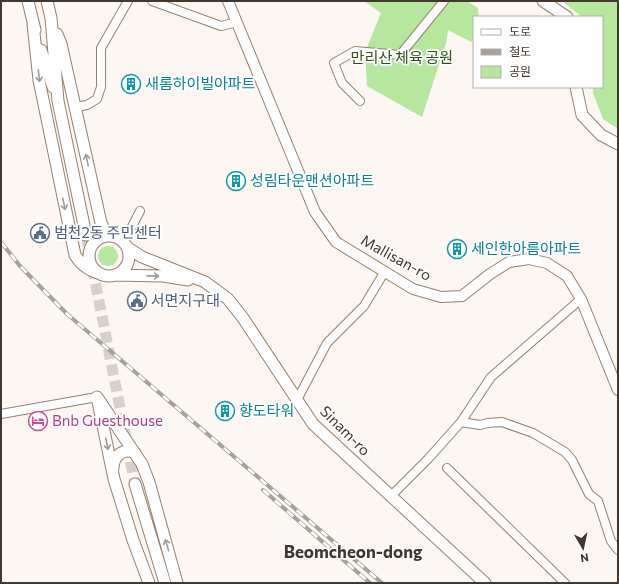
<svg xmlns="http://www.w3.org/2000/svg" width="619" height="584" font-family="Commissioner,'Noto Sans KR',sans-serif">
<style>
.green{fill:#b7e69f}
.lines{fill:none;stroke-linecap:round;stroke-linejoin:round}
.secondary-tunnel{stroke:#d7d1cb;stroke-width:11;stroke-dasharray:11 5.5;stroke-linecap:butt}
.minor-casing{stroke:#97816b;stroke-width:10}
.tertiary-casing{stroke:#97816b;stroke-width:12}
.secondary-casing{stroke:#97816b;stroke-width:13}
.minor{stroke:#fff;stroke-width:8}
.tertiary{stroke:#fff;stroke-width:10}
.secondary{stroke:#fff;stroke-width:11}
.rail-casing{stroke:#a8a19a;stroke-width:4}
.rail{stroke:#fff;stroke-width:2.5;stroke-dasharray:8;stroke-linecap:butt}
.oneway{stroke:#a09c97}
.labels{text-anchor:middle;stroke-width:3.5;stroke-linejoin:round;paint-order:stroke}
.park-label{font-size:15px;fill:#30511a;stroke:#fff}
.culture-label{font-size:15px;fill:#0d838f;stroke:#fff;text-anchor:start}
.service-label{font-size:15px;fill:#4e5e75;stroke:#fff;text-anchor:start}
.street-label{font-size:15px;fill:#42382f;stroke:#fff}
.hotel-label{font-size:15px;fill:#b23c85;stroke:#fff;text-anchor:start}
.quarter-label{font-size:17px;font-weight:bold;fill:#42382f;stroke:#fff}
</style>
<rect width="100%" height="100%" fill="#fcf7f2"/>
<path class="green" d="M364 1H467L478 8 479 17H474V40L471 42 448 30 446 43 422 117 367 86 365 52 381 13Z
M562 1H618V129L603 119 593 93V87H602V17H582Z
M98 256a10 10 0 1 1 20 0a10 10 0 1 1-20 0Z"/>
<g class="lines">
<path class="secondary-tunnel" d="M86 235 135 484"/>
<defs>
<path id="minor" d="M152 1 221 26 237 22
M360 101 342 83 334 63 355 51 400 55 444 1
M75 107 87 105 97 99 101 87V48L128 1
M124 242 140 211
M297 400 327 343 364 306 385 271
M1 414 97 397
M461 422 480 425 488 423 502 422 533 433 565 452 572 460 589 494 598 501 611 541 618 550
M447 468 565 583
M391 496 428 459 461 422 491 377 581 299"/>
<path id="tertiary" d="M228 1 315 212 336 242 413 289 441 297 462 296 490 274 509 262 529 259 547 263 567 276 581 299 618 390"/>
<path id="secondary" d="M28 1 35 30
M47 1 51 18 58 101 86 235
M543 1 567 17
M33 24 39 80 75 255C82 266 89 270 101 274
M57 34 61 44 101 223 104 229 112 235
M41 50 53 87
M576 87 582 115 601 135 618 144
M89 256a20 20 0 1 1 40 0a20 20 0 1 1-40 0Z
M128 248 142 257 205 282 228 299 243 318 313 424 485 583
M114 275 163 276 188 280
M113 468C113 456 124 447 135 453
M135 484 165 583
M149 583 133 540 114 479 97 397 142 464 149 482 177 583"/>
</defs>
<use href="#minor" class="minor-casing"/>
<use href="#tertiary" class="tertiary-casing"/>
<use href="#secondary" class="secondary-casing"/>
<use href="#minor" class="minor"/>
<use href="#tertiary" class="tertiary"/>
<use href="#secondary" class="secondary"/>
<defs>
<path id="rail" d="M1 242 20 266 67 314 382 583
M263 490 370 583"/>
</defs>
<use href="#rail" class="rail-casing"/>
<use href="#rail" class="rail"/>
</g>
<defs><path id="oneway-shaft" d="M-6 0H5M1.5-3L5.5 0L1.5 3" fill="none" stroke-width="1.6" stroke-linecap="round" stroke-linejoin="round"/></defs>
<g class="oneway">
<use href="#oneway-shaft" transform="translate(39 76) rotate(83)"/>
<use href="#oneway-shaft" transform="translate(87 160) rotate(-102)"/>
<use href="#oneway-shaft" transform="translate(64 204) rotate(78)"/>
<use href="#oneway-shaft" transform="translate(153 276) rotate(1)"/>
<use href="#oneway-shaft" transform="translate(107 444) rotate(78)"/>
<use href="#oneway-shaft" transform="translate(167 545) rotate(-106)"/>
</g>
<defs>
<symbol id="building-ring" viewBox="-11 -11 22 22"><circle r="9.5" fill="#fff" stroke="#0f9aa8" stroke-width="1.5"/><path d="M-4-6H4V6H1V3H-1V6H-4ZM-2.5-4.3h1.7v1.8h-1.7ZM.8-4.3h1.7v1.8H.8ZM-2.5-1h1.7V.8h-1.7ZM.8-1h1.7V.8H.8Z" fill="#0f9aa8"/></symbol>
<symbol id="civic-ring" viewBox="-11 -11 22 22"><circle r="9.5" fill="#fff" stroke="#5c6f8a" stroke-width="1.5"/><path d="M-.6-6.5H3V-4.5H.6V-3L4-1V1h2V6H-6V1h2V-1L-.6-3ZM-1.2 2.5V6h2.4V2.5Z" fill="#5c6f8a"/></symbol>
<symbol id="hotel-ring" viewBox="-11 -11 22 22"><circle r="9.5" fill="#fff" stroke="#d1479c" stroke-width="1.5"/><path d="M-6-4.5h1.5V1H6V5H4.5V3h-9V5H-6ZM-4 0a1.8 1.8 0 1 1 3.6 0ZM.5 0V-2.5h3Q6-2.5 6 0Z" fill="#d1479c"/></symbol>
</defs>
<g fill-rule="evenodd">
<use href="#building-ring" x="120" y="73" width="22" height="22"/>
<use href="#building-ring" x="225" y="170" width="22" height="22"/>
<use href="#civic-ring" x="29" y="222" width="22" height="22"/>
<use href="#building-ring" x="446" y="238" width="22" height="22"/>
<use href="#civic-ring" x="126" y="290" width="22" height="22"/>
<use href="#building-ring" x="214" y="400" width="22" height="22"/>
<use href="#hotel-ring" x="27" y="410" width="22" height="22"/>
</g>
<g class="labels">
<g class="park-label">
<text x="402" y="63">만리산 체육 공원</text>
</g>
<g class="culture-label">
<text x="145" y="89">새롬하이빌아파트</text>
<text x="250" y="186">성림타운맨션아파트</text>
<text x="471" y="254">세인한아름아파트</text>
<text x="239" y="416">향도타워</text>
</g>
<g class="service-label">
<text x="54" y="238">범천2동 주민센터</text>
<text x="151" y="306">서면지구대</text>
</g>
<g class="street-label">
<text transform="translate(396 258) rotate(29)" y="5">Mallisan-ro</text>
<text transform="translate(345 431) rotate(45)" y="5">Sinam-ro</text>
</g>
<g class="hotel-label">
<text x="52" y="426">Bnb Guesthouse</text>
</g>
<g class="quarter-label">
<text x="353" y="558">Beomcheon-dong</text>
</g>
</g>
<rect width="619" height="584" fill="none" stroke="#42382f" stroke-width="4"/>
<rect x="473" y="16" width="130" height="72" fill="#ffffff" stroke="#b3afac"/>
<rect x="481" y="29" width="20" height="6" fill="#ffffff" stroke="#b3afac"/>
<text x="509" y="36" font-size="12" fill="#42382f">도로</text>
<rect x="481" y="49" width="20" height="6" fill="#a8a19a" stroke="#b3afac"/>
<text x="509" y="56" font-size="12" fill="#42382f">철도</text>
<rect x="481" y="66" width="20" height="12" fill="#b7e69f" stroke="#b3afac"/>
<text x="509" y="76" font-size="12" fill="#42382f">공원</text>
<g transform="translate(583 548) rotate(171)" stroke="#ffffff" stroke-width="3" paint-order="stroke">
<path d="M0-3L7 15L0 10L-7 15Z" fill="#42382f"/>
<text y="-6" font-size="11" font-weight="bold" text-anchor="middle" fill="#42382f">N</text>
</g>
</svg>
